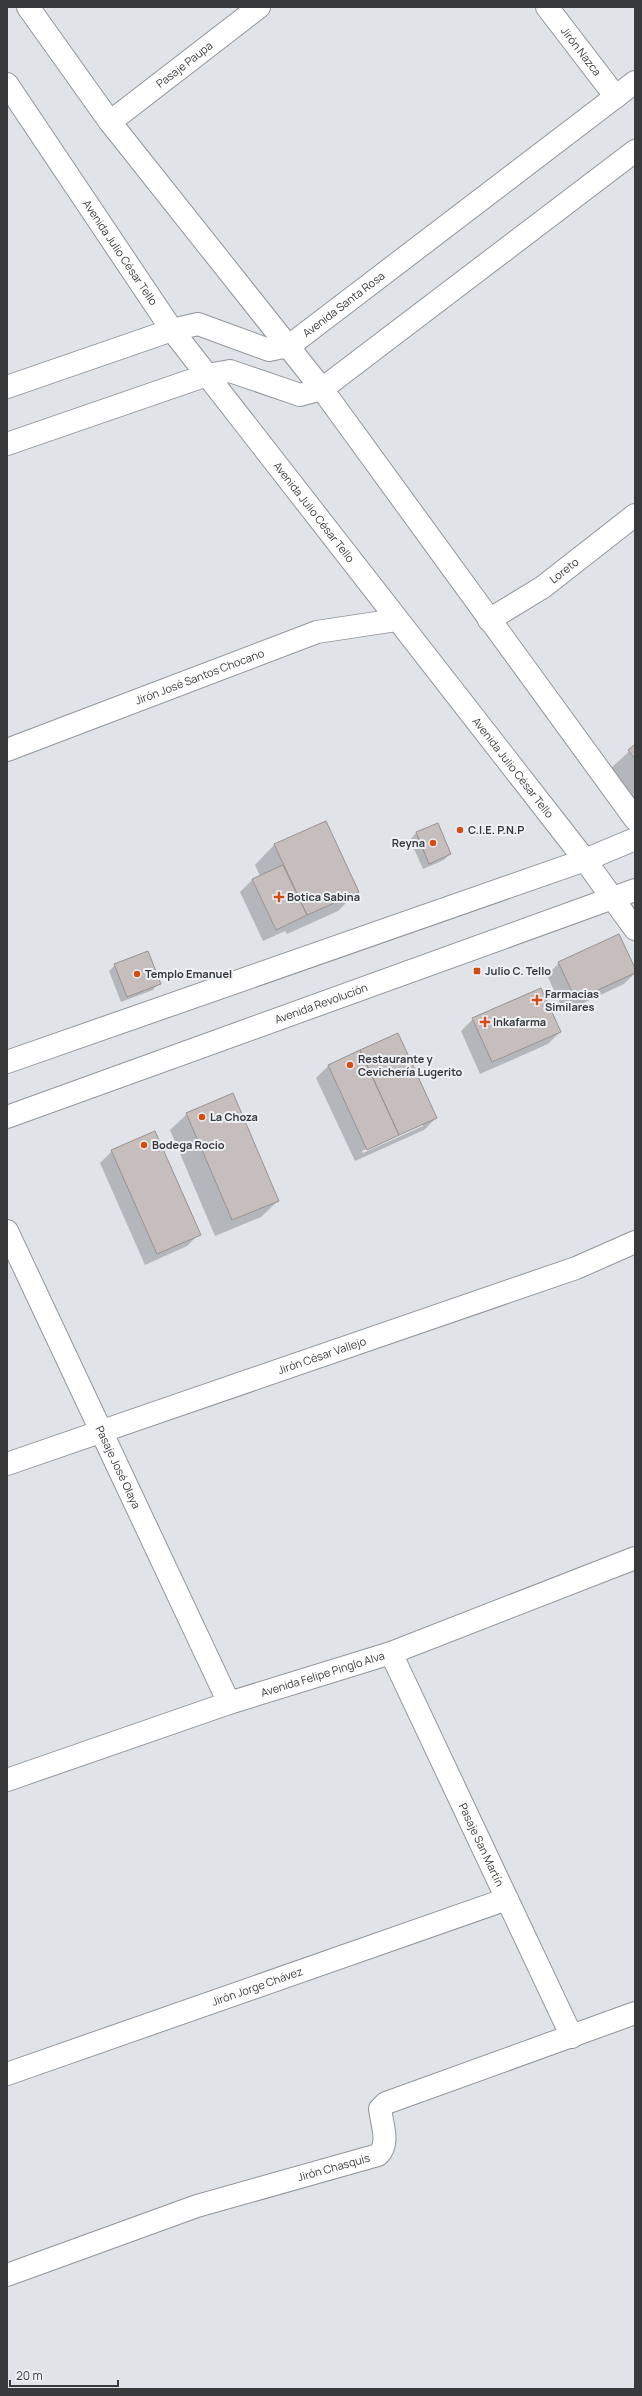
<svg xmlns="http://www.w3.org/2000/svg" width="642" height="2396" font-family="Manrope,sans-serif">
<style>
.shadow{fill:#0003;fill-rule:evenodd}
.building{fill:#c5bebc;stroke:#999290}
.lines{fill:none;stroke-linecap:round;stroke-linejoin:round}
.street-casing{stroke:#919499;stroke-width:24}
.secondary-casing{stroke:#919499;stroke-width:24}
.primary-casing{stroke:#919499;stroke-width:24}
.street{stroke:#fff;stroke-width:22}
.secondary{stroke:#fff;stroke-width:22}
.primary{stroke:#fff;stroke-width:22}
.poi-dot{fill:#d34d12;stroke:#edf1f6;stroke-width:1.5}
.labels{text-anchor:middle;stroke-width:4;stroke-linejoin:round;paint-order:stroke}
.street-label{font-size:11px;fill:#38393b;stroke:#edf1f6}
.poi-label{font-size:11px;font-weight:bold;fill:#38393b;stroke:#edf1f6;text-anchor:start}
</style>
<rect width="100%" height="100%" fill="#e0e4e9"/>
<path class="shadow" d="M635 746V805L609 770Z
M325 822 358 891 338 911 287 934 285 931 263 941 240 892 252 880 260 876 255 865 274 845Z
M438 824 450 854 444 860 423 869 410 840 416 833Z
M559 963 635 970V973L624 984 564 1012 547 975Z
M115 965 159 983 153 990 121 1002 109 971Z
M473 1019 560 1032 548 1044 480 1074 461 1031Z
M398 1034 436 1118 424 1130 355 1161 316 1078 328 1066ZM423 1123V1126L363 1153 362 1151Z
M187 1114 278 1201 261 1217 215 1236 170 1130Z
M112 1151 199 1234 187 1246 145 1265 100 1163Z"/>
<path class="building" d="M635 744V759L628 750Z
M326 821 359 892 307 915 274 844Z
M438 823 451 854 429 864 416 832Z
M283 865 307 915 276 930 252 879Z
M619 934 635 968V973L576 1000 558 962Z
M148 951 161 984 127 997 114 964Z
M541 988 561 1032 492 1062 472 1018Z
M398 1033 437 1118 399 1135 360 1050Z
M360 1050 399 1135 367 1150 328 1065Z
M233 1093 279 1201 232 1220 186 1113Z
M155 1131 201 1235 157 1254 111 1150Z"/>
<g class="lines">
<defs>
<g id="street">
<path id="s1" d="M547 7 616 97"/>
<path id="s2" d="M110 122 259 7"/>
<path id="s3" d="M489 620 543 587 635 515"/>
<path id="s4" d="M7 750 317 632 396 620"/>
<path d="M613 899 635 929"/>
<path id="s5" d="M7 1231 229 1703"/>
<path id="s6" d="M7 1464 576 1268 635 1242"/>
<path id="s7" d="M391 1653 572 2037"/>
<path id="s8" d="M7 1780 229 1703 391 1653 635 1558"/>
<path id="s9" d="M7 2074 507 1899"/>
<path id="s10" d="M7 2275 197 2206 378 2155C390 2144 382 2124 380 2109L386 2103 635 2013"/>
</g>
<g id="secondary">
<path d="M28 7 110 122 322 389 635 819"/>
<path id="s11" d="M7 84 172 330 585 860 613 899"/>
<path id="s12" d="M7 387 172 330 198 324 269 350 289 346 635 82"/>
<path d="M7 444 207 375 230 371 300 395 322 389 635 151"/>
</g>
<g id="primary">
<path d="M7 1062 585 860 635 839"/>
<path id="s13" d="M7 1117 635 890"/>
</g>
</defs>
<use href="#street" class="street-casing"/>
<use href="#secondary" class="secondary-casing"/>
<use href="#primary" class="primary-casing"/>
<use href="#street" class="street"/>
<use href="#secondary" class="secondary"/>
<use href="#primary" class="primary"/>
</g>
<g class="poi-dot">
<circle cx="460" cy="830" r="4"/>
<circle cx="433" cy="843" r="4"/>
<path d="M277 891h4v4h4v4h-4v4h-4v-4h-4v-4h4z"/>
<rect x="473" y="967" width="8" height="8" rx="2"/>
<circle cx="137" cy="974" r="4"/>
<path d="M535 994h4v4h4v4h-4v4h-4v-4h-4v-4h4z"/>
<path d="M483 1016h4v4h4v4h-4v4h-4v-4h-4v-4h4z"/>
<circle cx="350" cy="1065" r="4"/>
<circle cx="202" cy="1117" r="4"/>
<circle cx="144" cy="1145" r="4"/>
</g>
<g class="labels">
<g class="street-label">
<text dy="4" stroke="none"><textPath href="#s1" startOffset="56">Jirón Nazca</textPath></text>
<text dy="4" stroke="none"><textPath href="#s2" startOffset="94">Pasaje Paupa</textPath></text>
<text dy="4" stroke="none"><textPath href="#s11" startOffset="203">Avenida Julio César Tello</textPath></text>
<text dy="4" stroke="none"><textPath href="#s12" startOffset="366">Avenida Santa Rosa</textPath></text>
<text dy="4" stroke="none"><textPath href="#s11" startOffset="527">Avenida Julio César Tello</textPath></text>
<text dy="4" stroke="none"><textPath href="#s3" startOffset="90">Loreto</textPath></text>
<text dy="4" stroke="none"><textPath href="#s4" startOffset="206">Jirón José Santos Chocano</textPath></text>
<text dy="4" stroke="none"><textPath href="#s11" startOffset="851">Avenida Julio César Tello</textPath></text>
<text dy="4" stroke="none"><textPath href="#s13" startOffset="334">Avenida Revolución</textPath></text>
<text dy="4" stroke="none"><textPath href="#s6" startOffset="333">Jirón César Vallejo</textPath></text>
<text dy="4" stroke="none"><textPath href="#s5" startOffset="261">Pasaje José Olaya</textPath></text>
<text dy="4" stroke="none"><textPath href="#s8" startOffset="333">Avenida Felipe Pinglo Alva</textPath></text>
<text dy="4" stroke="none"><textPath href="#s7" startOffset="212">Pasaje San Martín</textPath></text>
<text dy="4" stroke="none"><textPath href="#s9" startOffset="265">Jirón Jorge Chávez</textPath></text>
<text dy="4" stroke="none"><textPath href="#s10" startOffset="344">Jirón Chasquis</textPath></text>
</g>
<g class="poi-label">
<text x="468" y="834">C.I.E. P.N.P</text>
<text x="425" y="847" text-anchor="end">Reyna</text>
<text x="287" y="901">Botica Sabina</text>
<text x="485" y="975">Julio C. Tello</text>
<text x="145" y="978">Templo Emanuel</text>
<text x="545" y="998">Farmacias<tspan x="545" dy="13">Similares</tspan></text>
<text x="493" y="1026">Inkafarma</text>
<text x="358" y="1063">Restaurante y<tspan x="358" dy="13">Cevichería Lugerito</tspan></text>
<text x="210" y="1121">La Choza</text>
<text x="152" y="1149">Bodega Rocio</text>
</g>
</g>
<rect width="642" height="2396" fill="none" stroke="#38393b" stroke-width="16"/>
<path d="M10 2380v6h108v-6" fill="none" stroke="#38393b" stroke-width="2"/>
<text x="16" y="2380" font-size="12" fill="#38393b" stroke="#edf1f6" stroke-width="3" paint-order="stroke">20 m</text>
</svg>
